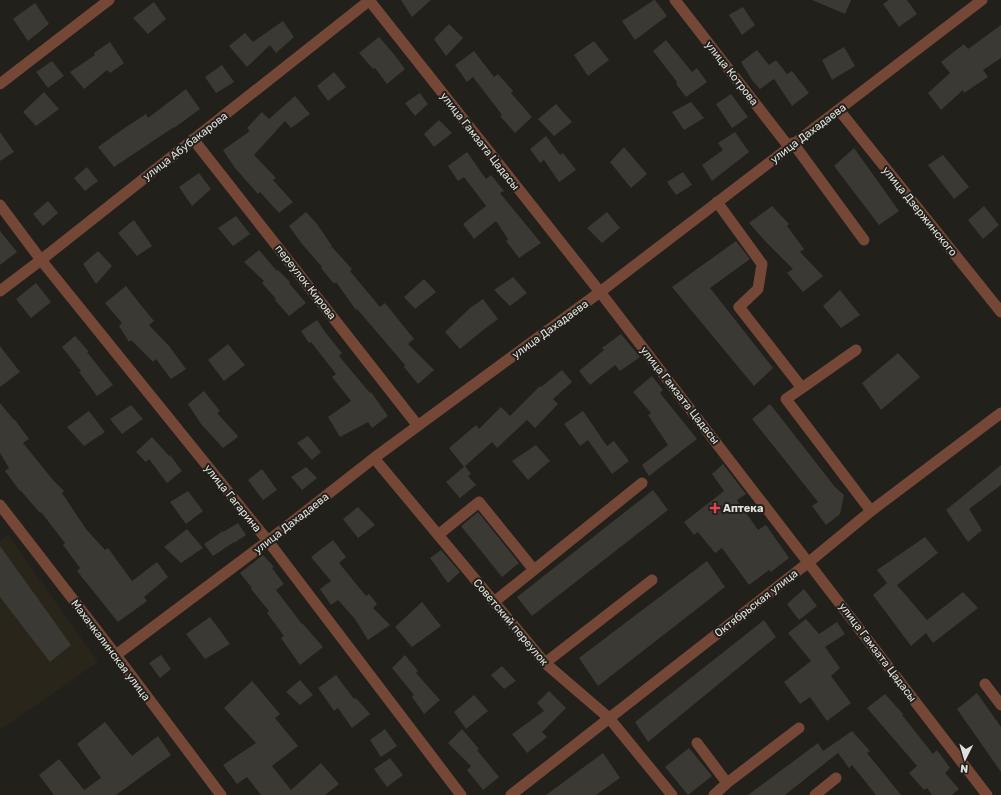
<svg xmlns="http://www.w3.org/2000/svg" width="1001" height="795" font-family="Rubik,sans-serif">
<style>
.built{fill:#29251a}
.building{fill:#3b3934}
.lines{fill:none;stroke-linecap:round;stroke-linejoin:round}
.minor{stroke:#744737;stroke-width:11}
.health-dot{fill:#e0444e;stroke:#21201b;stroke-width:1.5}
.labels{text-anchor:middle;stroke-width:4;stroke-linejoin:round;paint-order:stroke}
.street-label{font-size:11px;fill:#e1e0dd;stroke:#21201b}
.poi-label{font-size:11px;font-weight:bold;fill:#e1e0dd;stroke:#21201b;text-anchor:start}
</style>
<rect width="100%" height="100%" fill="#21201b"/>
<path class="built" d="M8 535 98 662 0 730V541Z"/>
<path class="building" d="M401 0H431L412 17Z
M654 0H655L667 16 635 40 622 21Z
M812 0H851L845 14Z
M889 0H907L917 14 899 27 883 4Z
M154 2 166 19 148 34 133 18Z
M35 3 49 24 28 41 13 19Z
M743 7 755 25 742 35 729 15Z
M283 21 294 37 276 53 270 45 247 67 229 46 245 33 253 42Z
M449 24 463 38 446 56 434 39Z
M1001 25V58L983 70 988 77 964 93 963 90 941 110 928 93 950 73 941 62 964 44 968 49Z
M379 37 393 53 405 69 387 84 375 68 373 69 359 53Z
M666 40 692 72 697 68 707 82 686 97 676 84 677 82 653 51Z
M594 41 609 60 588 76 574 55Z
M110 42 124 63 110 73 107 70 84 89 70 72 95 55 94 53Z
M844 47 855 66 832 80 822 60Z
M757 50 769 65 776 60 787 74 792 71 809 93 792 106 774 79 760 89 752 80 741 62Z
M474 51 494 77 498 74 513 91 511 93 532 117 515 133 500 116 502 115 473 77 467 82 455 65Z
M52 61 64 76 48 88 36 72Z
M222 65 234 82 216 93 205 77Z
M334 72 346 87 328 101 317 86Z
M186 89 200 109 174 128V127L114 167 98 147 123 129 146 114 148 118Z
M44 92 59 109 36 126 23 112Z
M420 93 428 104 415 116 405 103Z
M731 94 748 117 732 128 716 104Z
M295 96 310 114 291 128 285 121 254 155 276 178 273 180 293 202 279 213 260 192 258 194 235 168 223 150 250 131 247 128 262 112 269 119Z
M691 102 704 118 684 130 672 112Z
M556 104 572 122 554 136 538 119Z
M439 120 452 133 434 147 424 134Z
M0 132 14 152 0 161Z
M735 132 749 152 712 181 702 165 723 150 718 143Z
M546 136 560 155 563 153 576 170 559 182 544 160 540 163 530 149Z
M624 147 647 174 631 188 610 162Z
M854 148 899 211 879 225 834 166Z
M467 152 486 179 491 175 504 191 500 193 541 243 519 258 506 241 508 239 496 221 474 239 463 224 486 206 464 177 458 181 448 166Z
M943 155 969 187 954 199 928 165Z
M87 167 98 181 85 191 74 178Z
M683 172 692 185 676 195 667 182Z
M199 173 211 189 192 206 179 187Z
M48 201 58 213 43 226 33 214Z
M772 206 789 224 787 226 804 249 800 252 823 276 803 292 787 273 793 269 767 243 749 223Z
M984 206 999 225 983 239 968 220Z
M306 212 317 224 332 246H331L352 269 350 271 380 307 385 303 414 339 408 344 434 370 418 384 404 367 405 365 357 309 356 310 336 282 334 284 321 268 322 267 302 244 289 226Z
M607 212 620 228 602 243 587 228Z
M236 216 250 234 233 246 218 228Z
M134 220 152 246 137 256 118 233Z
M0 231 17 252 0 265Z
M736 241 750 259 710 288 773 368 754 386 672 287Z
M259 250 277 271 278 270 290 282 289 283 306 303 289 316 275 300 276 299 262 283 264 281 244 262Z
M98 251 112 266 96 284 83 264Z
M513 277 527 293 510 306 494 290Z
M424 279 436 292 415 309 404 297Z
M36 283 51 302 31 318 16 299Z
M126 286 140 304 154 321 149 325 169 346 186 369 171 379 156 359 153 362 131 340 129 342 119 326 122 323 105 303Z
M840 290 860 315 841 328 823 306Z
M483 299 498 319 482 331 460 349 445 332 470 308Z
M317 320 325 332 342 353 339 356 370 393 371 392 388 416 372 428 368 422 340 437 328 417 351 401 332 377 336 374 311 342 309 343 301 331Z
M621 334 640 357 620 371 615 365 590 385 579 371 604 350 602 348Z
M75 336 89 352H87L113 385 97 396 79 372 81 371 62 347Z
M228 344 245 365 224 381 208 360Z
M0 346 20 372 0 387Z
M898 353 920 377 881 410 862 383Z
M562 370 572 382 553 399 558 404 535 428 527 420 497 448 492 442 464 467 449 448 476 425 479 429 501 407 510 416 540 386 541 387Z
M652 376 663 390 660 393 697 439 649 476 642 465 668 445 648 415 651 413 633 392Z
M204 391 220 411 217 413 237 435 238 437 223 448 201 424 188 404Z
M0 403 14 420H15L29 439 23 443 53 480 64 491 62 493 86 529 105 550 108 548 132 581 157 562 168 577 144 597 147 601 118 622 77 571 80 568 63 545 65 543 41 512 40 513 21 491H20L5 471 9 468 0 453Z
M770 404 835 487 844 495 840 514 826 525 812 506 818 502 752 419Z
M131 405 143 419 122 434 110 419Z
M89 411 105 432 84 446 67 427Z
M583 411 607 446 614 441 629 461 612 474 588 440 580 446 564 424Z
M308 436 321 452 312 460 297 443Z
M152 437 169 456 170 455 182 471 167 483 149 459 146 462 136 452Z
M536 445 550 461 528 480 512 461Z
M723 464 746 494 737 500 758 530 766 525 789 558 771 572 769 570 749 585 722 548 715 553 698 532 694 535 684 522 724 491 712 474Z
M1001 465V485L969 509 982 530 968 542 946 510Z
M465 466 471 474 468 476 476 485 460 498 446 482Z
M306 467 317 478 302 490 291 477Z
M262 469 277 490 263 500 248 480Z
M653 490 668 510 532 616 517 597Z
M188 491 203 511 186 524 170 502Z
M358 507 375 525 358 538 343 519Z
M478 512 519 563 502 577 461 526Z
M238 523 246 535 234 543V542L213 556 204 544 223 531V532Z
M187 529 203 548 181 563 164 547Z
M925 537 938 553 897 585 927 620 963 592 978 608 933 643 926 633 911 646 873 595 887 583 877 570Z
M333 540 346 557 339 563 366 596 369 594 377 604 373 608 390 625 368 640 355 619 338 600 331 605 320 589 331 581 311 557Z
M0 546 71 645 50 662 0 597Z
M441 550 460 572 448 583 430 558Z
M263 555 274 567 272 568 284 584 276 590 302 624H303L323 647 300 665 281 638 284 636 267 613 269 611 251 589 252 588 240 573Z
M707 561 725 587 598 686 579 658Z
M804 589 817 606 799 620 787 604Z
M422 602 441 626 412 647 395 627Z
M210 617 230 644 205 659 186 634Z
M806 619 819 634 837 622 845 634 825 647 840 668 831 676 851 703 827 721 810 697 800 704 784 682 811 661 788 633Z
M764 620 776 637 648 742 635 722Z
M161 655 171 669 160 678 149 663Z
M405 655 418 671 416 673 440 700 424 714 412 697 414 695 392 668Z
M502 666 516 681 504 689 491 675Z
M336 675 354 699 356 698 370 714 352 728 338 708 334 711 318 688Z
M300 680 313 695 300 705 286 692Z
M252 681 280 714 275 718 298 746 272 766 291 790 321 763 339 784 325 795H261L247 777 237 784 223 765 256 743 224 708Z
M549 691 566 708 542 732 547 737 527 753 512 734 544 711 537 703Z
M977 693 1001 727V772L957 709Z
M885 694 903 714 902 715 933 754 937 750 950 768 945 773 959 789 952 795H932L927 788 924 790 909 773 917 766 867 708Z
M474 695 488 711 466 729 454 712Z
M105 722 132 756 158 736 171 755 116 795H54L39 775 59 759 84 790 101 778 77 744Z
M385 729 397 746 381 757 370 740Z
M462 729 479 749 477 750 499 777 483 790 467 770 471 766 448 743Z
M852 731 870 751 867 753 901 795H876L852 765 849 768 838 753 785 795H748L818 743 823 751Z
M689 748 712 776 688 795 665 767Z
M603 753 620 778 596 795H546Z
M390 758 403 775 387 787 374 769Z"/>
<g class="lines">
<path class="minor" d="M369 0 600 292 987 795
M675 0 789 147
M0 84 109 0
M839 110 1001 312
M193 139 418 426
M793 143 864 240
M717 202 762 264 758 289 739 307 802 388 786 399 871 511
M0 205 41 260 268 541 461 795
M0 291 41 260 370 0
M802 388 856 350
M374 458 545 663 609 718 672 795
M0 505 116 655 221 795
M438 535 479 502 534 570
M494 602 642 483
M116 655 268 541 374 458 600 292 982 0
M545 663 652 580
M985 684 1001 705
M697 743 727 783
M511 795 809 562 871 511 1001 413
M714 795 727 783 799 728
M815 795 836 778"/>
</g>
<path class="health-dot" d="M713 502h4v4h4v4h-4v4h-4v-4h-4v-4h4z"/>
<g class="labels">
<g class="street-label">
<text transform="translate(732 73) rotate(52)" y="4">улица Котрова</text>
<text transform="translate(808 133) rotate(-37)" y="4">улица Дахадаева</text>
<text transform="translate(480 141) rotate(52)" y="4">улица Гамзата Цадасы</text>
<text transform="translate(185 146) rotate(-38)" y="4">улица Абубакарова</text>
<text transform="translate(920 211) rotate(51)" y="4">улица Дзержинского</text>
<text transform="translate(306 282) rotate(52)" y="4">переулок Кирова</text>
<text transform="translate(550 329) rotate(-36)" y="4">улица Дахадаева</text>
<text transform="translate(680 395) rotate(52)" y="4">улица Гамзата Цадасы</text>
<text transform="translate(233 498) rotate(51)" y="4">улица Гагарина</text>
<text transform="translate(291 523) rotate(-38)" y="4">улица Дахадаева</text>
<text transform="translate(756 603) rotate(-38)" y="4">Октябрьская улица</text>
<text transform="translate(511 622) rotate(50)" y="4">Советский переулок</text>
<text transform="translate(111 650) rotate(53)" y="4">Махачкалинская улица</text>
<text transform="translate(878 652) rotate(53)" y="4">улица Гамзата Цадасы</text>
</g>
<g class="poi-label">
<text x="723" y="512">Аптека</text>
</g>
</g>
<g transform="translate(965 759) rotate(185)" stroke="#21201b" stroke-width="3" paint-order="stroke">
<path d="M0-3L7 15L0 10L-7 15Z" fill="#e1e0dd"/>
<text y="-6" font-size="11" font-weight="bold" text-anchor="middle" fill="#e1e0dd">N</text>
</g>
</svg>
